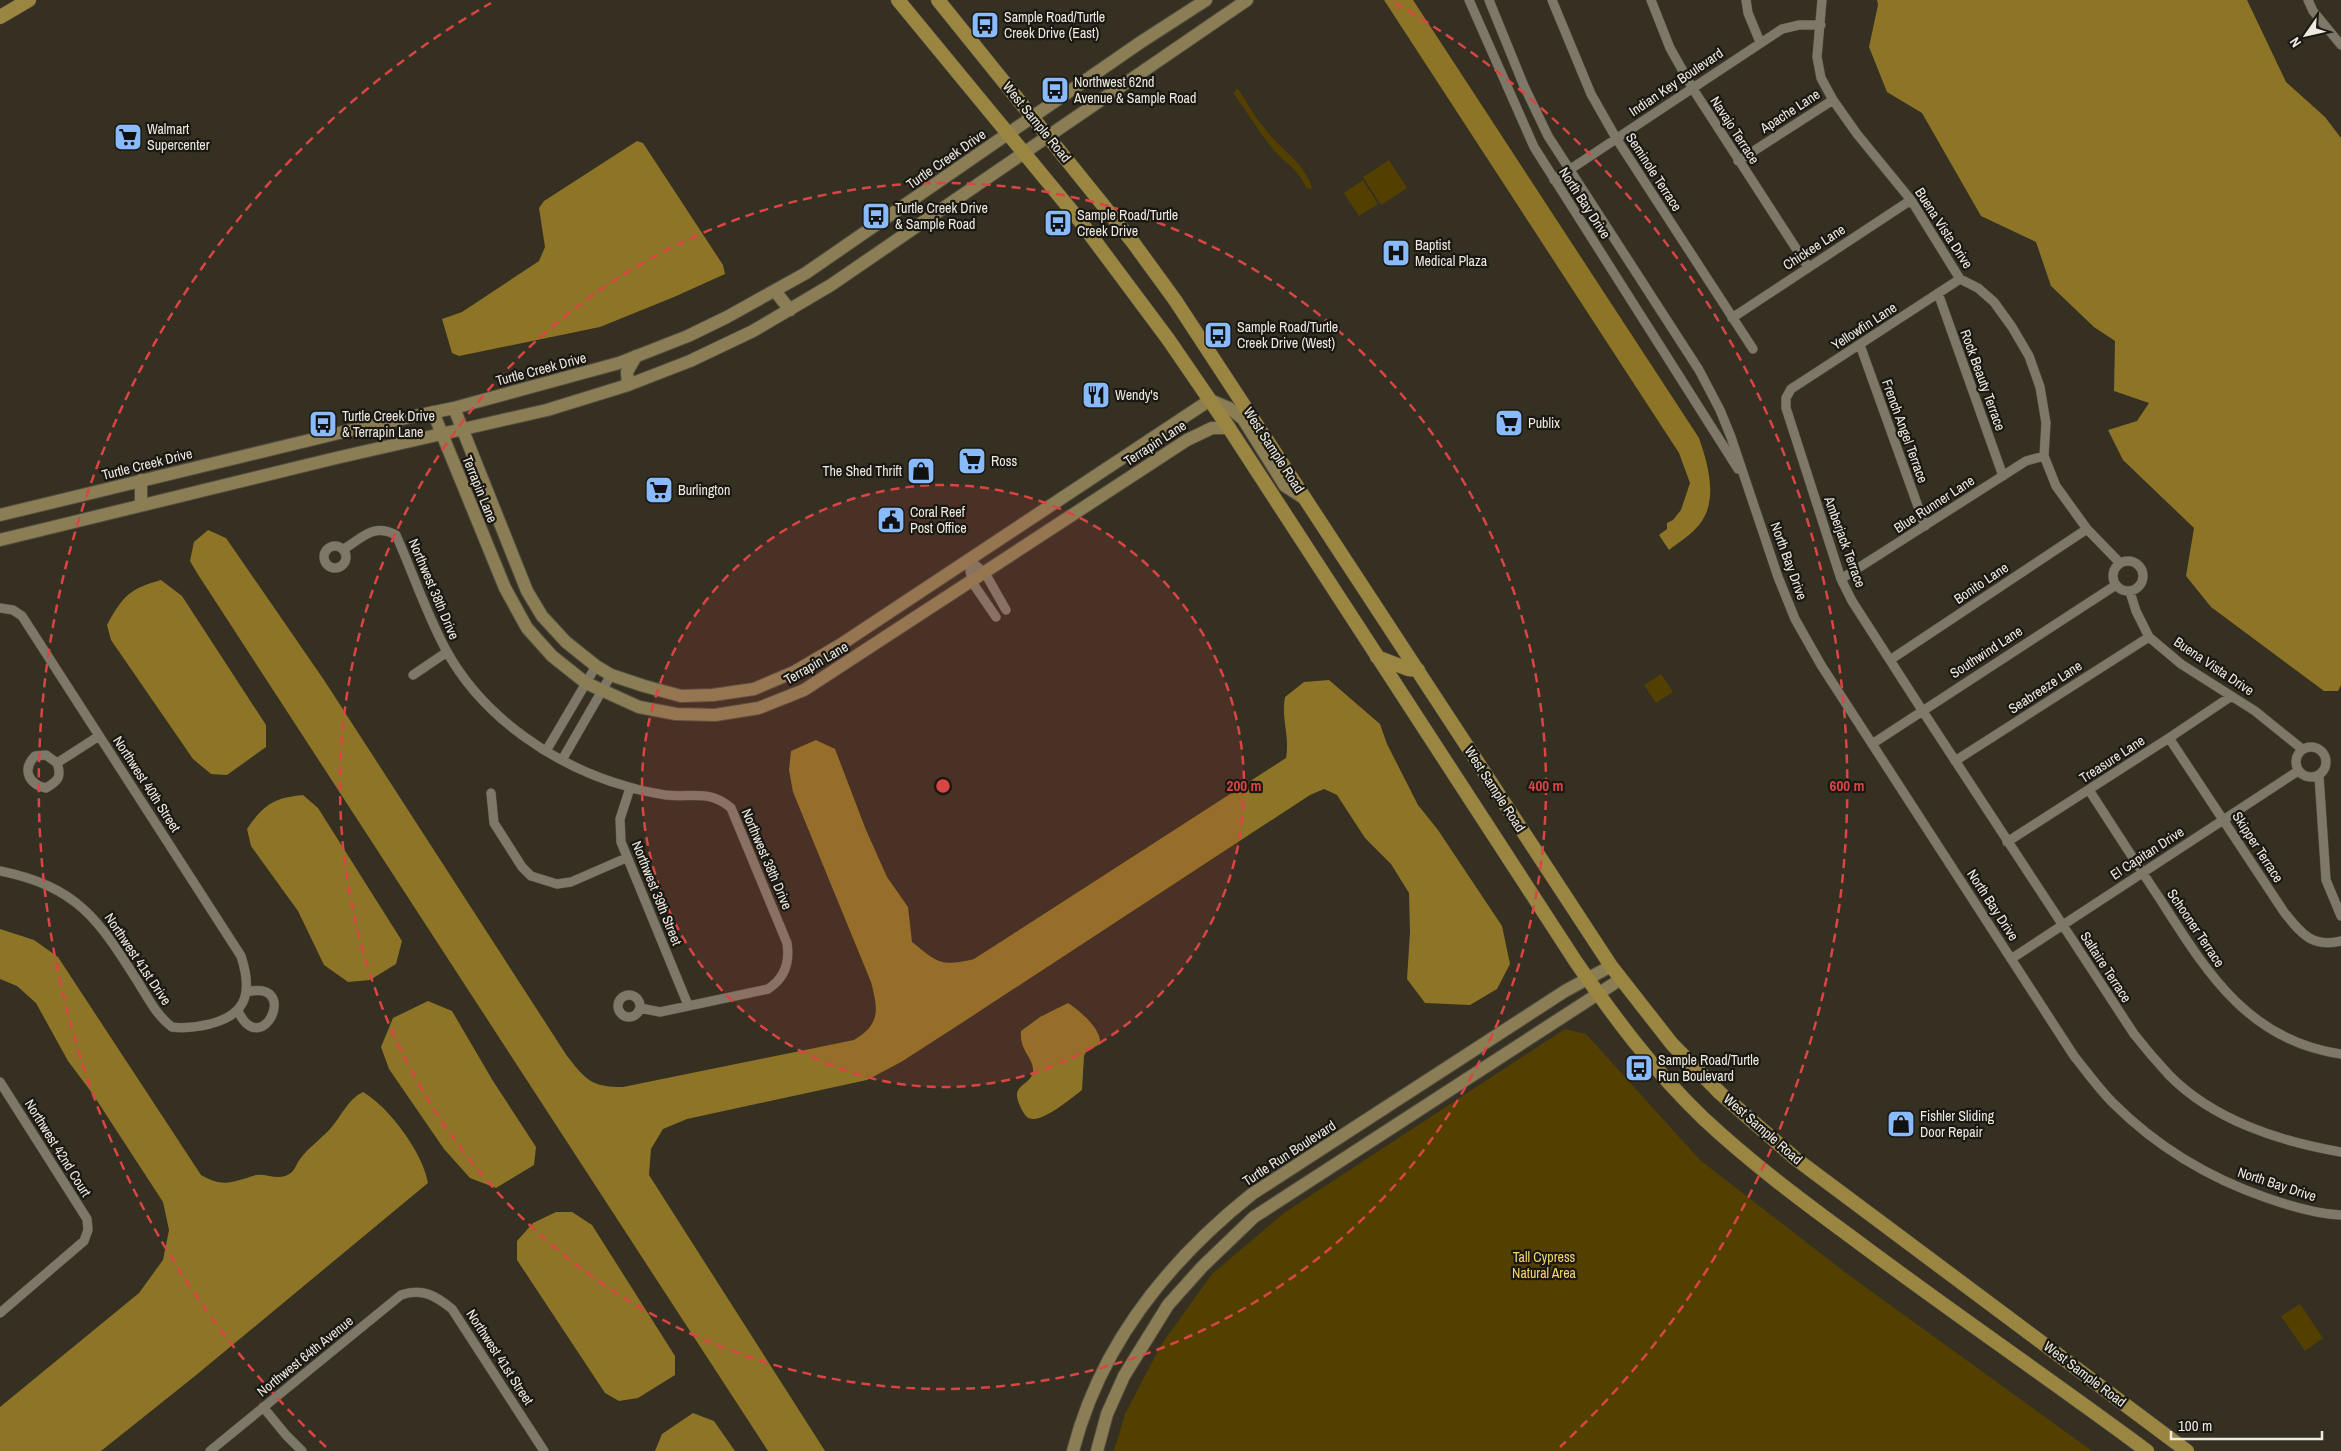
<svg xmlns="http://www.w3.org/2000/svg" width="2341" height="1451" font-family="'Archivo Narrow',sans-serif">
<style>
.green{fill:#534000}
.water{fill:#8d7426}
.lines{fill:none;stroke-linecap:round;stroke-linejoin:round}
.street-casing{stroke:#534f42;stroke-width:10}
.secondary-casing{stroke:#534f42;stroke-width:14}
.primary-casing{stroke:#534f42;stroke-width:15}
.street{stroke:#7e7868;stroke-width:9}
.secondary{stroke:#8c7e54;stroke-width:12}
.primary{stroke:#9a8541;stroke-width:14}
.ring{fill:none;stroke:#da4544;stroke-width:2.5;stroke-dasharray:9 6}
.labels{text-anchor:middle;stroke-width:4.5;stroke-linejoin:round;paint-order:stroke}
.poi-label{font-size:14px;fill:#eeeae1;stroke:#1a1812;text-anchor:start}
.street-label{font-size:14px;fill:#eeeae1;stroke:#1a1812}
.park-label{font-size:14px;fill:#f8d46c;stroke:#1a1812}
.centre{fill:#da4544;stroke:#1a1812;stroke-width:2.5}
.ring-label{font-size:15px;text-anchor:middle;font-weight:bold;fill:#da4544;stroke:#1a1812;stroke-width:4.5;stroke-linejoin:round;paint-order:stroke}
</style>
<rect width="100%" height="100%" fill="#353021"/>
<path class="green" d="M1236 89 1239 90C1247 103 1255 117 1265 129 1281 150 1303 161 1312 187L1311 189 1306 188C1300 170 1284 163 1273 149 1259 132 1247 112 1234 94Z
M1389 160 1407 188 1381 205 1363 177Z
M1363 180 1378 204 1359 216 1344 193Z
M1661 674 1673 692 1656 703 1644 685Z
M1565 1029 1586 1034 1700 1160 1846 1273 2092 1451H1114L1125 1414 1161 1345 1212 1274 1284 1213Z
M2300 1304 2323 1338 2305 1351 2281 1316Z"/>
<path class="water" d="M1384 0H1413L1699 438C1708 464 1719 501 1699 525 1691 535 1679 542 1669 550L1659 535 1667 529V523L1673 520 1681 510 1690 483 1679 453Z
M1877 0H2247L2286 82 2325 117 2341 138V685L2338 691H2324L2211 607 2186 576 2194 528 2123 460 2108 430 2137 421 2149 403 2114 391 2115 341 2094 327 2051 286 2036 242 1981 216 1922 113 1887 92 1869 47 1878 5Z
M637 141 643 143 723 265 725 274 674 297 600 327 459 356 452 353 442 319 462 312 539 261 545 247 539 208 544 201Z
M208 530 226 538 324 680 567 1056C586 1080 591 1087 623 1087L854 1040C881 1024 878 1009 871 982L793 792 789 770 791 751 816 740 835 749 866 830 887 877 908 907 912 942C938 963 941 967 974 959L1286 758C1290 735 1281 720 1285 697L1304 682 1329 680 1380 724 1387 744 1418 805 1438 830 1502 926 1510 964 1497 989 1470 1005 1425 1003 1407 979 1410 932 1409 893 1391 864 1365 838 1337 795 1324 789 1310 795 957 1026 901 1062 867 1080 687 1119 663 1129 651 1149 649 1175 825 1451H768L197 573 190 561 194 542Z
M161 580 182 596 266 725V747L227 775 211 774 193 759 111 640 107 625C123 596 129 589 161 580Z
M303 795 318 808 402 941 396 964 370 980 348 982 324 965 298 911 251 846 247 829C264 804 274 798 303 795Z
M0 929 34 940 58 957 201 1175C224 1188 232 1182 256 1175 266 1173 279 1181 289 1174 295 1171 296 1164 300 1159 308 1148 321 1139 330 1129 341 1117 348 1099 363 1092 389 1107 423 1153 428 1183L195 1376 101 1451H0V1407L139 1293 163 1260 169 1230 163 1202 92 1093 68 1061 36 1003 17 986 0 979Z
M428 1001 452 1011 493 1081 536 1147 534 1165 496 1188 470 1178 444 1149 389 1069 381 1047 393 1018Z
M1068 1003C1079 1010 1102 1029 1100 1044L1086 1052 1084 1056 1082 1090C1072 1098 1045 1120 1033 1119 1027 1119 1024 1114 1022 1110 1020 1106 1017 1100 1017 1095 1017 1084 1032 1083 1033 1071 1034 1058 1019 1051 1021 1031L1040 1017Z
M556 1212H572L592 1225 675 1356V1375L638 1398 619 1401 605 1393 517 1260V1241L533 1223Z
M693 1413 714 1421 735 1451H655L662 1434Z"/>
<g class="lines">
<defs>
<path id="street" d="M1469 0 1534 147 1738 469
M1489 0 1524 86 1548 136 1699 370 1720 410 1731 437 1778 577 1795 619 1821 665 2074 1056C2087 1072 2099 1089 2113 1103 2157 1147 2209 1178 2267 1198 2290 1206 2316 1214 2341 1215
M1552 0 1591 94 1616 138 1753 349
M1651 0 1670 48 1693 89 1808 267
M1746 0 1748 13 1760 42
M1822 0 1817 57 1821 78 1833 100 1857 134 1911 200 1960 279 1978 288 1994 302 2012 327 2029 356 2040 387 2046 423 2044 456 2056 486 2087 529 2120 563
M2308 0 2313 11 2341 45
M1738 161 1833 100
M1554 180 1782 29 1799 25H1821
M1960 279 1791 389 1786 398V408L1841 579 1852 601 1922 710 2134 1034C2145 1048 2157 1062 2169 1075 2213 1120 2281 1142 2341 1152
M1938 293 2003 476
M1732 318 1911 200
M1860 345 1925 526
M324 557a11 11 0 1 1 22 0a11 11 0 1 1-22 0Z
M344 549C363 537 374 523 396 535 413 573 426 613 446 650 483 718 556 767 629 787 641 791 654 793 666 795 692 798 709 789 731 808L787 943C790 962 785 978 768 989L660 1012 640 1008
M968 559 972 582 996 617
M968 559 985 573 1006 610
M2113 576a15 15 0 1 1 30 0a15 15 0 1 1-30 0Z
M1841 579 2026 461 2044 456
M2130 592 2136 611 2149 637 2181 664 2255 711 2302 749
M0 608 13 610 22 616 241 956C252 990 249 1014 210 1024 197 1027 185 1029 172 1027 157 1016 148 998 138 982 98 919 78 887 0 871
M1890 660 2087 529
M413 675 447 652
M2169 738 2284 912C2301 933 2311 948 2341 941
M1872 744 2116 585
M2296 762a15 15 0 1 1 30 0a15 15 0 1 1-30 0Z
M546 751 596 666
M562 760 611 675
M1955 761 2149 637
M57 763C62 777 58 781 46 788 28 784 22 769 35 756L46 755 57 763 99 736
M2319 776 2326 880 2341 916
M630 788 620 819 621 842 688 1005
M2089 790C2113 827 2136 863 2160 899 2206 971 2248 1041 2341 1054
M491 793 494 823 522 867 531 876 557 884 571 882 626 858
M2007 842 2169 738 2230 697
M2011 959 2298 771
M618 1006a11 11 0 1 1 22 0a11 11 0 1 1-22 0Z
M238 1011C262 1062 301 979 247 992
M0 1082 87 1219 88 1230 84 1241 0 1313
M263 1407 286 1435 302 1451
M210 1451 401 1295C422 1288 435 1295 452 1309L544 1451"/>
<path id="secondary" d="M775 291 790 310
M628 385 627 372 636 356
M454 408 527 591 542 616 566 642 596 666 611 675 644 686 681 696 713 695 754 689 794 672 840 645 1210 400 1229 408 1243 419 1285 486 1305 499
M433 412 505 588 527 628 552 656 586 683 639 707 676 714 715 715 759 708 804 690 1187 440 1212 428H1229
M141 505V480
M0 515 372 425 454 408 619 363 688 336 727 317 806 273 1141 42 1206 0
M0 540 336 458 547 410 628 385 690 361 753 331 831 285 1247 0
M1073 1451C1100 1346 1168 1261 1252 1194L1565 991 1611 966
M1097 1451 1107 1414 1124 1376 1168 1305 1202 1267 1254 1217 1621 979"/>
<path id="primary" d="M898 0 1080 221 1168 339 1229 428 1576 962C1614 1017 1654 1071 1703 1118 1750 1162 1802 1201 1854 1239 1950 1311 2050 1379 2147 1451
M938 0 1132 241 1175 300 1611 966 1672 1044 1720 1093 1796 1159 2187 1451
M0 17 29 0
M1377 657 1408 669 1418 670"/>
</defs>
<use href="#street" class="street-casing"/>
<use href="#secondary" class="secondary-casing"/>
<use href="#primary" class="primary-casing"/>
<use href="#street" class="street"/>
<use href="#secondary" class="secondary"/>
<use href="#primary" class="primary"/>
</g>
<circle cx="943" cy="786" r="301" fill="#da4544" fill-opacity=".12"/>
<g class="ring">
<circle cx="943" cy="786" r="301"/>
<circle cx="943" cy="786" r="603"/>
<path d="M326 1447A904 904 0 0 1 491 3M1395 3A904 904 0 0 1 1560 1447"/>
</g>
<defs>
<symbol id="bus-square" viewBox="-11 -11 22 22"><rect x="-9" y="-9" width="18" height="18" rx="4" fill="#88bafc" stroke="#1a1812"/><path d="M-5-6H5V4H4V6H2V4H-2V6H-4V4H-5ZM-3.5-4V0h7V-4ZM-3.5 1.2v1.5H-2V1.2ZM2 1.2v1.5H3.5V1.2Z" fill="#111"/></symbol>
<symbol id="supermarket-square" viewBox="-11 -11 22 22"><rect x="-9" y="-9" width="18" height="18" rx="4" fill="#88bafc" stroke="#1a1812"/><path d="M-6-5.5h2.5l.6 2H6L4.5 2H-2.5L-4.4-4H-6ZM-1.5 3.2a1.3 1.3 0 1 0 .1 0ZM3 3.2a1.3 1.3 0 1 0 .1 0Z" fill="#111"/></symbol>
<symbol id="hospital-square" viewBox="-11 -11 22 22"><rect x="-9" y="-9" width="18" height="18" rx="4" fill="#88bafc" stroke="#1a1812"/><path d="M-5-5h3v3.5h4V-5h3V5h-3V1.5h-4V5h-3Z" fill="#111"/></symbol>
<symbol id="restaurant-square" viewBox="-11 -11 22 22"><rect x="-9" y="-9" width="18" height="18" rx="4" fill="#88bafc" stroke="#1a1812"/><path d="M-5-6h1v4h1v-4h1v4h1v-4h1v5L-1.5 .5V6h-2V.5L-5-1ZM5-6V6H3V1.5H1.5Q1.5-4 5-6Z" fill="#111"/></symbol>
<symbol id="shop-square" viewBox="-11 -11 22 22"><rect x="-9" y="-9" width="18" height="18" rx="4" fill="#88bafc" stroke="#1a1812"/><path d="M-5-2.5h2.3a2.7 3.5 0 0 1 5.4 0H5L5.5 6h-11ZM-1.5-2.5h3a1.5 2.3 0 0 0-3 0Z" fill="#111"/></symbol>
<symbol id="civic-square" viewBox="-11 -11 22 22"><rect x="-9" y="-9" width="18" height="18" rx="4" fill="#88bafc" stroke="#1a1812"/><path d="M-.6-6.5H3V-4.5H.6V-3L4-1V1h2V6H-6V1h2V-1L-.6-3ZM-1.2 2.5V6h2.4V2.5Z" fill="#111"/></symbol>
</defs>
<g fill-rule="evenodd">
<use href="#bus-square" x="969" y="9" width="32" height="32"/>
<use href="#bus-square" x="1039" y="74" width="32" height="32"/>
<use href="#supermarket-square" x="112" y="121" width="32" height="32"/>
<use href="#bus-square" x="860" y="200" width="32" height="32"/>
<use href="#bus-square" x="1042" y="207" width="32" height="32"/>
<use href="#hospital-square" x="1380" y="237" width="32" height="32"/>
<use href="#bus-square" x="1202" y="319" width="32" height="32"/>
<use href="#restaurant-square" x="1080" y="379" width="32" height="32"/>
<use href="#supermarket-square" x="1493" y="407" width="32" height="32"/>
<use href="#bus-square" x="307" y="408" width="32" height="32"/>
<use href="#supermarket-square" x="956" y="445" width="32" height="32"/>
<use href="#shop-square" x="905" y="455" width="32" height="32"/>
<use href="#supermarket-square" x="643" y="474" width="32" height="32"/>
<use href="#civic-square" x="875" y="504" width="32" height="32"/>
<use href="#bus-square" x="1623" y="1052" width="32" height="32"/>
<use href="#shop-square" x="1885" y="1108" width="32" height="32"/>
</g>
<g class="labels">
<g class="poi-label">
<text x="1004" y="22">Sample Road/Turtle<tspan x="1004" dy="16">Creek Drive (East)</tspan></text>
<text x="1074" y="87">Northwest 62nd<tspan x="1074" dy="16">Avenue &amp; Sample Road</tspan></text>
<text x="147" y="134">Walmart<tspan x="147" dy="16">Supercenter</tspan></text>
<text x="895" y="213">Turtle Creek Drive<tspan x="895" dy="16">&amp; Sample Road</tspan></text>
<text x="1077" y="220">Sample Road/Turtle<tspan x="1077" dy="16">Creek Drive</tspan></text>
<text x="1415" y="250">Baptist<tspan x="1415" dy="16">Medical Plaza</tspan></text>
<text x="1237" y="332">Sample Road/Turtle<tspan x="1237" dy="16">Creek Drive (West)</tspan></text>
<text x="1115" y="400">Wendy's</text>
<text x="342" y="421">Turtle Creek Drive<tspan x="342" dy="16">&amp; Terrapin Lane</tspan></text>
<text x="1528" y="428">Publix</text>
<text x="991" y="466">Ross</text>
<text x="902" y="476" text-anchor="end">The Shed Thrift</text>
<text x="678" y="495">Burlington</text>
<text x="910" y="517">Coral Reef<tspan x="910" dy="16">Post Office</tspan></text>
<text x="1658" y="1065">Sample Road/Turtle<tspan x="1658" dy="16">Run Boulevard</tspan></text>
<text x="1920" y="1121">Fishler Sliding<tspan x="1920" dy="16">Door Repair</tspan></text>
</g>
<g class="street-label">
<text transform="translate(1676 82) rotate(-34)" y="5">Indian Key Boulevard</text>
<text transform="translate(1790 111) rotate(-33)" y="5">Apache Lane</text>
<text transform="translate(1037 122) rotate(51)" y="5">West Sample Road</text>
<text transform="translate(1735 130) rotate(57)" y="5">Navajo Terrace</text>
<text transform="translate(946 159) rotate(-35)" y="5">Turtle Creek Drive</text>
<text transform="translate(1654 172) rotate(57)" y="5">Seminole Terrace</text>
<text transform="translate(1585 203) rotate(57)" y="5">North Bay Drive</text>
<text transform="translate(1944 228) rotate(57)" y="5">Buena Vista Drive</text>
<text transform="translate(1814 247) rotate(-33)" y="5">Chickee Lane</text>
<text transform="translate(1864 326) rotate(-33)" y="5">Yellowfin Lane</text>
<text transform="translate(541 369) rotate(-15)" y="5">Turtle Creek Drive</text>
<text transform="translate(1983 380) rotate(70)" y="5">Rock Beauty Terrace</text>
<text transform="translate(1905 431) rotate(70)" y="5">French Angel Terrace</text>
<text transform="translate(1155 443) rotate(-33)" y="5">Terrapin Lane</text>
<text transform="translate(1274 450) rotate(57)" y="5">West Sample Road</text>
<text transform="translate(147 464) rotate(-14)" y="5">Turtle Creek Drive</text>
<text transform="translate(480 489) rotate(68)" y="5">Terrapin Lane</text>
<text transform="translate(1934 504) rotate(-33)" y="5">Blue Runner Lane</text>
<text transform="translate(1845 542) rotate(70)" y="5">Amberjack Terrace</text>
<text transform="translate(1789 561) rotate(70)" y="5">North Bay Drive</text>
<text transform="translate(1981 583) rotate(-34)" y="5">Bonito Lane</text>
<text transform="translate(434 589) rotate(67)" y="5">Northwest 38th Drive</text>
<text transform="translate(1986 652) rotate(-33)" y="5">Southwind Lane</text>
<text transform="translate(816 663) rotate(-30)" y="5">Terrapin Lane</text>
<text transform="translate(2214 666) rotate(34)" y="5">Buena Vista Drive</text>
<text transform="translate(2045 687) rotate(-33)" y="5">Seabreeze Lane</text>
<text transform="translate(2112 759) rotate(-33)" y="5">Treasure Lane</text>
<text transform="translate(147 784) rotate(57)" y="5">Northwest 40th Street</text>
<text transform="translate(1495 789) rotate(57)" y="5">West Sample Road</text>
<text transform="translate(2258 847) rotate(57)" y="5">Skipper Terrace</text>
<text transform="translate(2147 853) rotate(-33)" y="5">El Capitan Drive</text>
<text transform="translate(767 859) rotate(67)" y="5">Northwest 38th Drive</text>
<text transform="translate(657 893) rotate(68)" y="5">Northwest 39th Street</text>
<text transform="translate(1993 905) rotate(57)" y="5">North Bay Drive</text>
<text transform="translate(2196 928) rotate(56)" y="5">Schooner Terrace</text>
<text transform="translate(138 959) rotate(56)" y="5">Northwest 41st Drive</text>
<text transform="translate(2106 967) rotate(57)" y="5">Saltaire Terrace</text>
<text transform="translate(1763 1129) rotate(41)" y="5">West Sample Road</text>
<text transform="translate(58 1148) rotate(58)" y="5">Northwest 42nd Court</text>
<text transform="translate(1289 1153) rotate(-33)" y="5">Turtle Run Boulevard</text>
<text transform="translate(2277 1184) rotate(18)" y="5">North Bay Drive</text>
<text transform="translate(305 1356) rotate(-39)" y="5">Northwest 64th Avenue</text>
<text transform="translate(500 1357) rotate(57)" y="5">Northwest 41st Street</text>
<text transform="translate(2085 1374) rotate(37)" y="5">West Sample Road</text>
</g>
<g class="park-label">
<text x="1544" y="1262">Tall Cypress<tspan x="1544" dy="16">Natural Area</tspan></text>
</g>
</g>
<circle cx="943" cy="786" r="8" class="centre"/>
<g class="ring-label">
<text x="1244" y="791">200 m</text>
<text x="1546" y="791">400 m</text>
<text x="1847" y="791">600 m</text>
</g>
<g transform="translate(2306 35) rotate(236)" stroke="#1a1812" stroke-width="4" paint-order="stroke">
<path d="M0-4L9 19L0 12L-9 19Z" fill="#eeeae1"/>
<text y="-8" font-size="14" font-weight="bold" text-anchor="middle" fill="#eeeae1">N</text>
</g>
<path d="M2171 1431v8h151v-8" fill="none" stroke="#eeeae1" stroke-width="2.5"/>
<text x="2178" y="1431" font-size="15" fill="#eeeae1" stroke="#1a1812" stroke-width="4" paint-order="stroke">100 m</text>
</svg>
